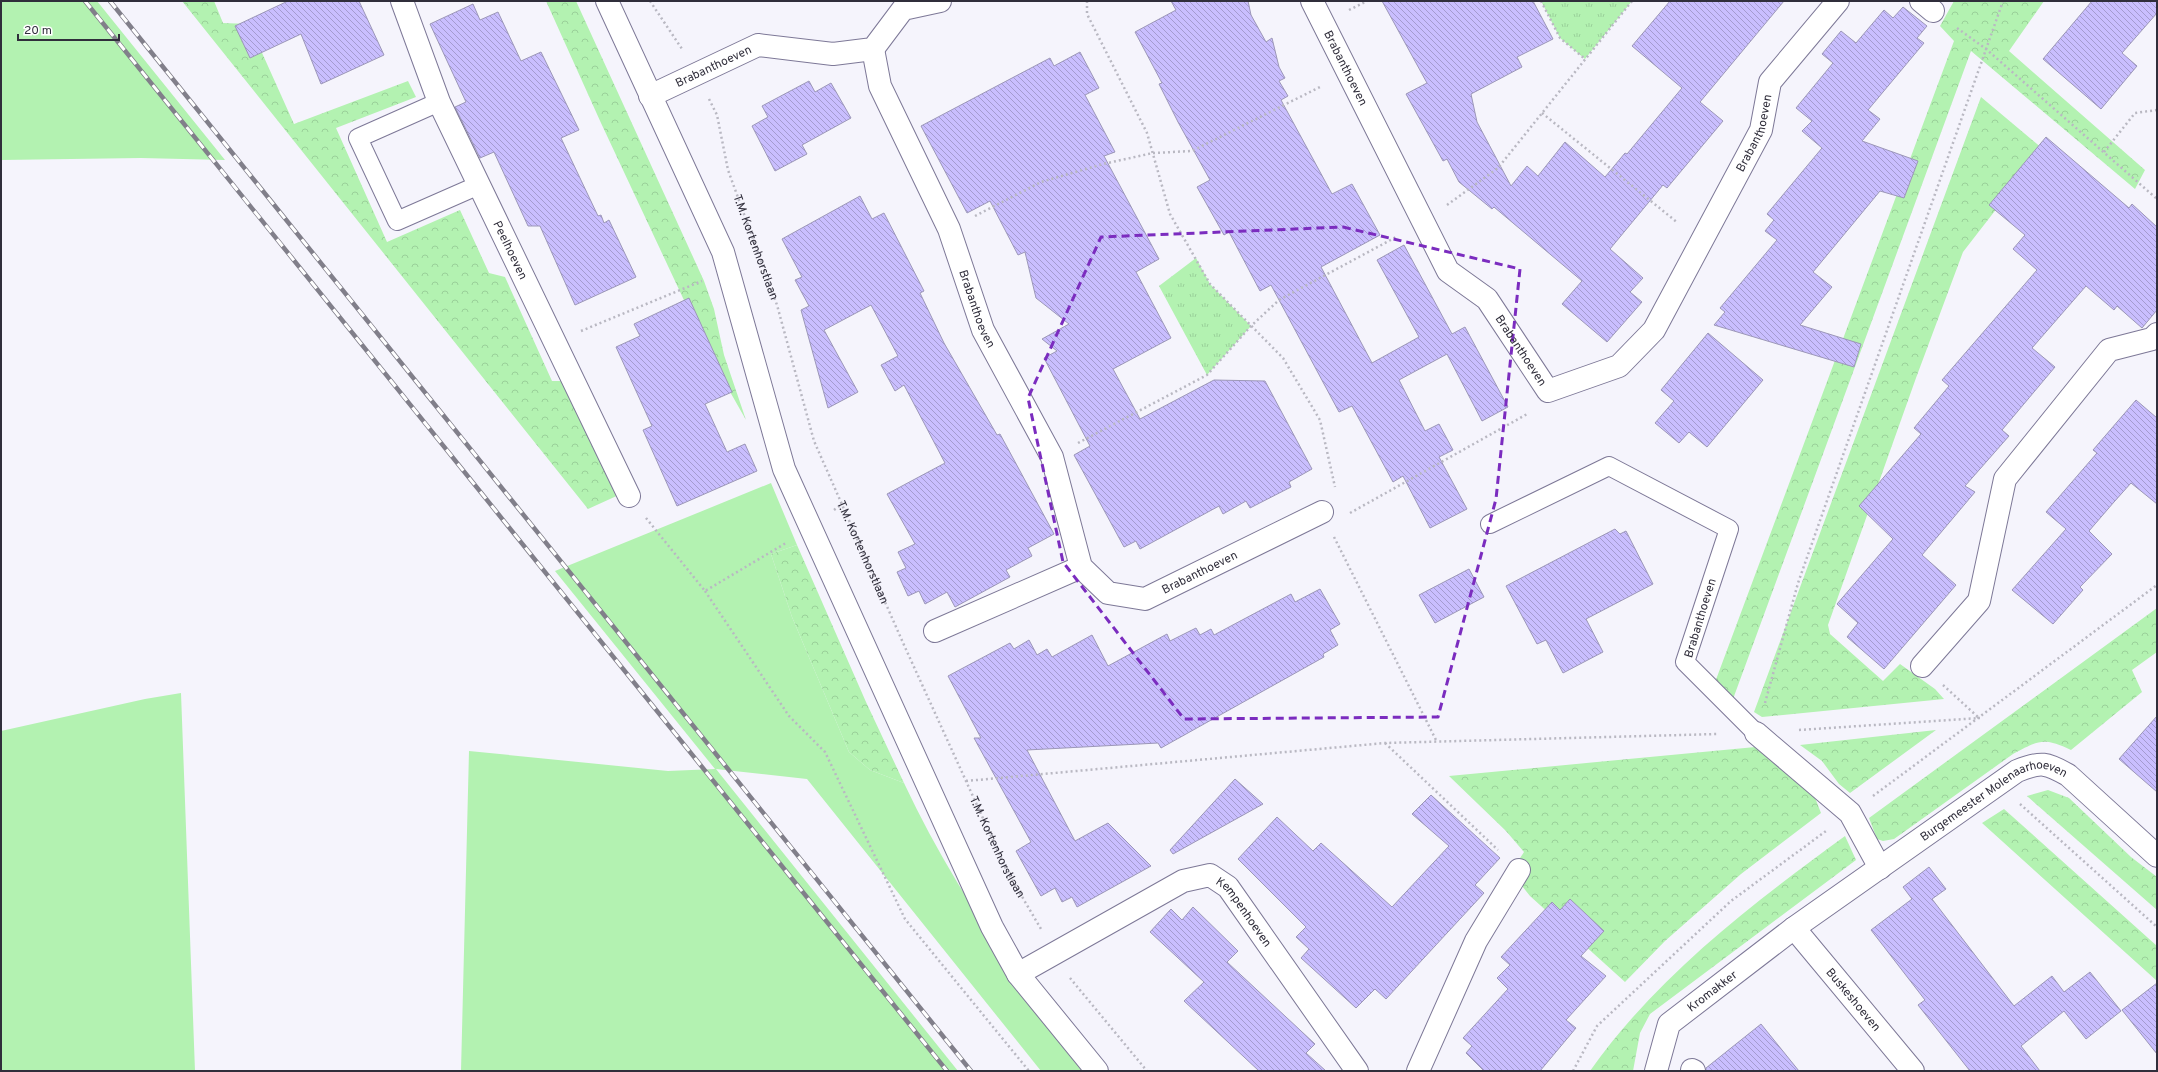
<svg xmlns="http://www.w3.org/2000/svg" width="2158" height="1072" font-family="Overpass,sans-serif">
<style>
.grass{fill:#b3f2b1}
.forest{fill:url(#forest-crowns)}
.park{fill:url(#park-tufts)}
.building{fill:url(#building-back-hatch);stroke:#9c97b8}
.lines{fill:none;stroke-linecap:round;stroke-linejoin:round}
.service-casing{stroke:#7d7897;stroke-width:20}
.minor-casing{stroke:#7d7897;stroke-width:24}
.tertiary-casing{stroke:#7d7897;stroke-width:24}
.path{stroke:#b9b8c2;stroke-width:2.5;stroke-dasharray:2 3;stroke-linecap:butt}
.service{stroke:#fff;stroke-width:18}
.minor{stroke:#fff;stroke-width:22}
.tertiary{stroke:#fff;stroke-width:22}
.rail-casing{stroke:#817f8a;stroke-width:4.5}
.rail{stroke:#fff;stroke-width:3;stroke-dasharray:9;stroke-linecap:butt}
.marked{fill:none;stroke:#7b2cbf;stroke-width:3;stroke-dasharray:8 5;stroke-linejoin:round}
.labels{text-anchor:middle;stroke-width:3;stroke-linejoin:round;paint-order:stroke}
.street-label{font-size:12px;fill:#302e3b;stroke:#fff}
</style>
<defs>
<pattern id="forest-crowns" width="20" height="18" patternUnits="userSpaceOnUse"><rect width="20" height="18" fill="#b3f2b1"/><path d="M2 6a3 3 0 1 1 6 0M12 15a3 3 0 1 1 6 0" fill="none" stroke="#9ad099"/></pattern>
<pattern id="park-tufts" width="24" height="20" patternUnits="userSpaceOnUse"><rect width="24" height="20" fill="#b3f2b1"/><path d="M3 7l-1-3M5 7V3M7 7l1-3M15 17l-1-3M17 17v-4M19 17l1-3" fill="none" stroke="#9ad099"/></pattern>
<pattern id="building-back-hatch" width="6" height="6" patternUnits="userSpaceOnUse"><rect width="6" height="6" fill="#c9befe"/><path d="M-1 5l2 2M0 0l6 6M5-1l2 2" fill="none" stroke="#a49bcf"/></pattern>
</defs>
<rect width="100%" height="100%" fill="#f5f4fc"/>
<path class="grass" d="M1 1H97L225 160 141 158 1 160Z
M771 483 797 545 771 554 792 617 849 752 870 770 904 783C952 886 1019 978 1084 1071H1041L807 779 716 769 958 1071H461L469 751 668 771 715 769 555 571Z
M181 693 195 1071H1V731L145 699Z"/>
<path class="forest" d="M182 1H214L223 23 249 24 294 124 408 81 416 97 336 128 387 242 460 210 489 273 505 277 552 381H566L621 494 588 509Z
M546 1H576L704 281 714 309 724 355 746 420 712 360 601 123Z
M1954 1H2044L2009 51 2145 170 2135 189 1971 51 1733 699 1714 685 1954 41 1940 26Z
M1981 97 2043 149 1963 252 1916 378 1828 625 1830 634 1883 681 1900 664 1935 689 1944 699 1762 717 1754 712Z
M797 545 866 702 904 783 870 770 849 752 792 617 771 554Z
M2157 608V652L2132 670 2142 692 2071 750C2044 737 2039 740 2013 754L1894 839 1883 841 1877 839 1869 818Z
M1936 730 1850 793 1839 784 1822 761 1800 745Z
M1766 746 1814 795 1821 813 1741 874 1665 941 1625 982 1530 896 1511 872 1524 852 1506 831 1449 776Z
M2048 790 2069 798 2131 857 2157 877V910L2027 796Z
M2004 809 2157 946V981L1982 823Z
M1845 836 1856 860 1650 1014 1640 1033 1633 1071H1590C1657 976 1752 904 1845 836Z"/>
<path class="park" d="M1541 1H1632L1585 59 1560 38Z
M1196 258 1210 284 1251 326 1207 375 1159 286Z"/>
<path class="building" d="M288 1H359L384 55 321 84 301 34 250 58 235 26Z
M1171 1H1248L1251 15 1266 42 1272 38 1279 67 1285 78 1279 81 1288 96 1281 100 1332 194 1352 184 1380 235 1321 267 1372 363 1419 337 1377 260 1404 245 1452 334 1465 327 1508 407 1482 421 1447 354 1399 380 1425 431 1439 424 1453 450 1439 457 1467 509 1430 528 1403 476 1393 482 1352 406 1339 412 1271 285 1260 291 1229 232 1224 235 1197 187 1210 180 1178 122 1159 84 1162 83 1135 32 1176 10Z
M1382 1H1533L1553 39 1517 57 1522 67 1471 94 1477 122 1511 186 1527 166 1538 176 1565 142 1605 177 1625 153 1627 154 1682 88 1632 46 1670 1H1784L1700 102 1723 121 1667 188 1663 185 1610 249 1643 278 1630 292 1642 302 1607 342 1562 304 1582 281 1494 207 1492 209 1459 182 1447 159 1443 161 1406 94 1427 83Z
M2092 1H2157V13L2122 53 2137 66 2101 109 2043 59Z
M473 4 480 20 498 12 521 61 541 52 579 130 561 138 598 216 601 215 604 223 609 220 636 277 575 305 540 226H528L494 152 480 158 455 107 466 102 430 24Z
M1903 7 1927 26 1917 38 1924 43 1868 110 1880 119 1862 141 1918 161 1904 198 1880 191 1813 272 1832 287 1800 325 1861 344 1854 367 1714 325 1725 312 1720 308 1777 240 1765 231 1774 220 1767 214 1822 148 1802 131 1812 121 1796 108 1833 63 1822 54 1841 31 1856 43 1884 10 1893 18Z
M1080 52 1099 88 1085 95 1115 152 1104 156 1159 259 1136 272 1171 338 1113 369 1140 419 1214 380 1265 381 1312 469 1289 482 1291 487 1250 508 1246 501 1223 514 1219 506 1140 549 1136 541 1124 547 1074 455 1090 446 1044 358 1057 351 1042 339 1069 324 1036 298 1025 252 1018 255 990 201 967 213 921 126 1050 58 1054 66Z
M809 81 815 92 831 83 851 118 802 145 807 154 775 171 752 126 768 117 762 106Z
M2046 137 2129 208 2132 204 2157 227V310L2142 328 2117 306 2114 310 2086 286 2032 348 2055 367 2002 430 2009 436 1965 486 1975 492 1922 555 1956 585 1884 669 1847 637 1858 623 1837 604 1893 539 1859 506 1921 434 1914 428 1949 386 1942 380 2037 270 2013 249 2025 235 1989 205Z
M860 196 872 219 884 213 924 291 920 293 944 343 997 435 1000 434 1054 534 1028 548 1032 556 1006 570 1010 577 955 607 947 592 925 604 919 591 908 596 897 572 906 568 898 552 915 544 887 494 945 463 904 385 895 391 881 365 898 356 871 305 824 330 858 392 828 408 801 310 809 306 795 280 802 277 782 239Z
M689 298 732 392 705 404 727 452 745 444 757 471 677 506 643 430 652 426 616 347 640 336 634 324Z
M1708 333 1763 380 1707 447 1689 432 1679 443 1655 423 1674 401 1661 390Z
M2136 400 2157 418V504L2131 483 2114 502 2089 531 2112 554 2080 587 2083 590 2053 624 2012 590 2066 529 2046 512 2097 453 2093 450Z
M1615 529 1620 534 1626 531 1653 584 1586 619 1603 652 1563 673 1546 640 1537 644 1506 586Z
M1469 569 1484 597 1435 623 1419 595Z
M1320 589 1340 624 1330 630 1338 645 1323 654 1324 657 1161 748 1158 743 1027 750 1075 841 1108 823 1151 866 1077 907 1072 897 1062 902 1055 888 1041 896 1016 851 1031 842 974 738H981L948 676 1010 643 1014 649 1029 640 1037 655 1047 649 1052 657 1092 635 1108 666 1167 634 1170 641 1196 628 1200 635 1211 629 1214 635 1291 594 1295 602Z
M2157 716V792L2119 759Z
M1235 779 1263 804 1173 854 1170 850Z
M1431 795 1500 858 1475 885 1484 893 1386 999 1375 989 1356 1008 1301 958 1309 949 1296 937 1306 927 1238 859 1277 817 1313 851 1321 843 1392 907 1449 846 1412 814Z
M1929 867 1946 889 1932 899 2014 1006 2052 976 2064 992 2090 972 2121 1011 2086 1039 2064 1011 2021 1046 2040 1071H1970L1918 1005 1925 1000 1871 930 1912 899 1903 887Z
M1570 899 1604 931 1581 956 1606 976 1566 1020 1576 1028 1540 1071H1484L1466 1053 1472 1046 1463 1038 1508 989 1497 978 1510 965 1501 957 1552 902 1560 910Z
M1193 907 1238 951 1227 962 1315 1044 1306 1053 1326 1071H1259L1184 1001 1204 982 1150 932 1171 909 1182 920Z
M2157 983V1054L2122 1010Z
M1761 1024 1799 1071H1706V1068Z"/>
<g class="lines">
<defs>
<path id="service" d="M439 102 358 138 397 221 479 185
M1490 524 1609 466 1729 529 1685 662 1756 733"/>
<g id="minor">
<path id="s2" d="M402 1 439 102 629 496"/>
<path id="s3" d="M1312 1 1448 271 1487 299 1548 391 1619 366 1654 330 1761 130 1770 82 1838 1"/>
<path d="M1921 1 1933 11"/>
<path id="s4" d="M873 49 880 86 949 229 983 330 1052 457 1081 567 1108 593 1145 599 1322 512"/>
<path id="s5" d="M650 96 758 45 833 54 873 49 903 9 940 1"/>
<path d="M935 631 1081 567"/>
<path d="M1922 666 1979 601 2005 479 2109 350 2152 339 2157 334"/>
<path d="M1756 733 1850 813 1880 868"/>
<path id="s6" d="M1794 928 1913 1071"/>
<path id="s7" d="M1018 974 1183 881 1210 875 1228 887 1357 1071"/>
<path d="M1692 1070 1694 1071"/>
<path d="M1418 1071 1476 941 1519 870"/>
<path id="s8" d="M1656 1071 1669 1024 1794 928 2017 771C2041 761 2047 763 2068 775L2157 856"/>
</g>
<path id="tertiary" d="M607 1 723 252 784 469 992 927 1018 974 1097 1071"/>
</defs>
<use href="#service" class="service-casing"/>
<use href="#minor" class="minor-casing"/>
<use href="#tertiary" class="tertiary-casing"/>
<g class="path">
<path d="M650 1 682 49"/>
<path d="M1087 1V14L1147 133 1170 214 1210 284 1283 358 1320 420 1335 487"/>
<path d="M1541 1 1560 38 1585 59"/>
<path d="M1349 10 1367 1"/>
<path d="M1957 28 1986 49 2157 199"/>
<path id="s1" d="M709 99 717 115 728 170 777 305 814 441 904 645 1007 871 1041 929"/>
<path d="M1542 113 1678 223"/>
<path d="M2104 152 2135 113 2157 110"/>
<path d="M1447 205 1498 168 1632 1"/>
<path d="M975 216 1041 182 1103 164 1153 153 1192 151 1322 86"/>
<path d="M581 331 702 281"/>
<path d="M1078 443 1207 375 1251 326 1279 300 1398 236"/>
<path d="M834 510 842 504"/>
<path d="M1350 513 1529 413"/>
<path d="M646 518 705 591 786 543"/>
<path d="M1334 537 1437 742"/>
<path d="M705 591 789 716 825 752 905 919 1029 1071"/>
<path d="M1943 685 1979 718"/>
<path d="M1765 703 1798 583 2003 1"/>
<path d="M1799 730 1980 718"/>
<path d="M1385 743 1498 850"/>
<path d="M966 781 1385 743 1718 734"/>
<path d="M1873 796 2157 585"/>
<path d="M2020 804 2157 927"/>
<path d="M1070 978 1147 1071"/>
<path d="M1573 1071 1597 1026 1731 901 1826 831"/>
</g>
<use href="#service" class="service"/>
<use href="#minor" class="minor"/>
<use href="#tertiary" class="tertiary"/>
<defs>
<path id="rail" d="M85 1 947 1071
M110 1 971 1071"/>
</defs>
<use href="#rail" class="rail-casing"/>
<use href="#rail" class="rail"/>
</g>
<path class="marked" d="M1343 227 1520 269 1496 499 1438 717 1184 719 1063 562 1028 398 1101 237Z"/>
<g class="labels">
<g class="street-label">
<text dy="4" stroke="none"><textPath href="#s5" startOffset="70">Brabanthoeven</textPath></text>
<text dy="4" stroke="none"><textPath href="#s3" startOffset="75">Brabanthoeven</textPath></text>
<text dy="4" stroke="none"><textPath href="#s3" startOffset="808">Brabanthoeven</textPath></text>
<text dy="4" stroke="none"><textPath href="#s1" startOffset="156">T.M. Kortenhorstlaan</textPath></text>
<text dy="4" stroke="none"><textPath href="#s2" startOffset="272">Peelhoeven</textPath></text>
<text dy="4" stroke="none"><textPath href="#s4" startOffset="281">Brabanthoeven</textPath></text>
<text dy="4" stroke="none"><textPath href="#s3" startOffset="412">Brabanthoeven</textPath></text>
<text dy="4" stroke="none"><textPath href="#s1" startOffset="480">T.M. Kortenhorstlaan</textPath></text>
<text dy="4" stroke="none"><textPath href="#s4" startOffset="697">Brabanthoeven</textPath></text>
<text transform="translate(1700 618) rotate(-73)" y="4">Brabanthoeven</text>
<text dy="4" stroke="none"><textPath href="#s8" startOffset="447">Burgemeester Molenaarhoeven</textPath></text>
<text dy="4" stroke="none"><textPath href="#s1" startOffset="804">T.M. Kortenhorstlaan</textPath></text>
<text dy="4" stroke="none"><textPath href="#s7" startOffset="268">Kempenhoeven</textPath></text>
<text dy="4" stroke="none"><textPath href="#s8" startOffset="103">Kromakker</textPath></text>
<text dy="4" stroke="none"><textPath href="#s6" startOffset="93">Buskeshoeven</textPath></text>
</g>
</g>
<rect width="2158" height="1072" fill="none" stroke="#302e3b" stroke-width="4"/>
<path d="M18 34v6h101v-6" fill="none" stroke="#302e3b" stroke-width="2"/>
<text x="24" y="34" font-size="12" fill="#302e3b" stroke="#ffffff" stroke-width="3" paint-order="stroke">20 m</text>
</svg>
